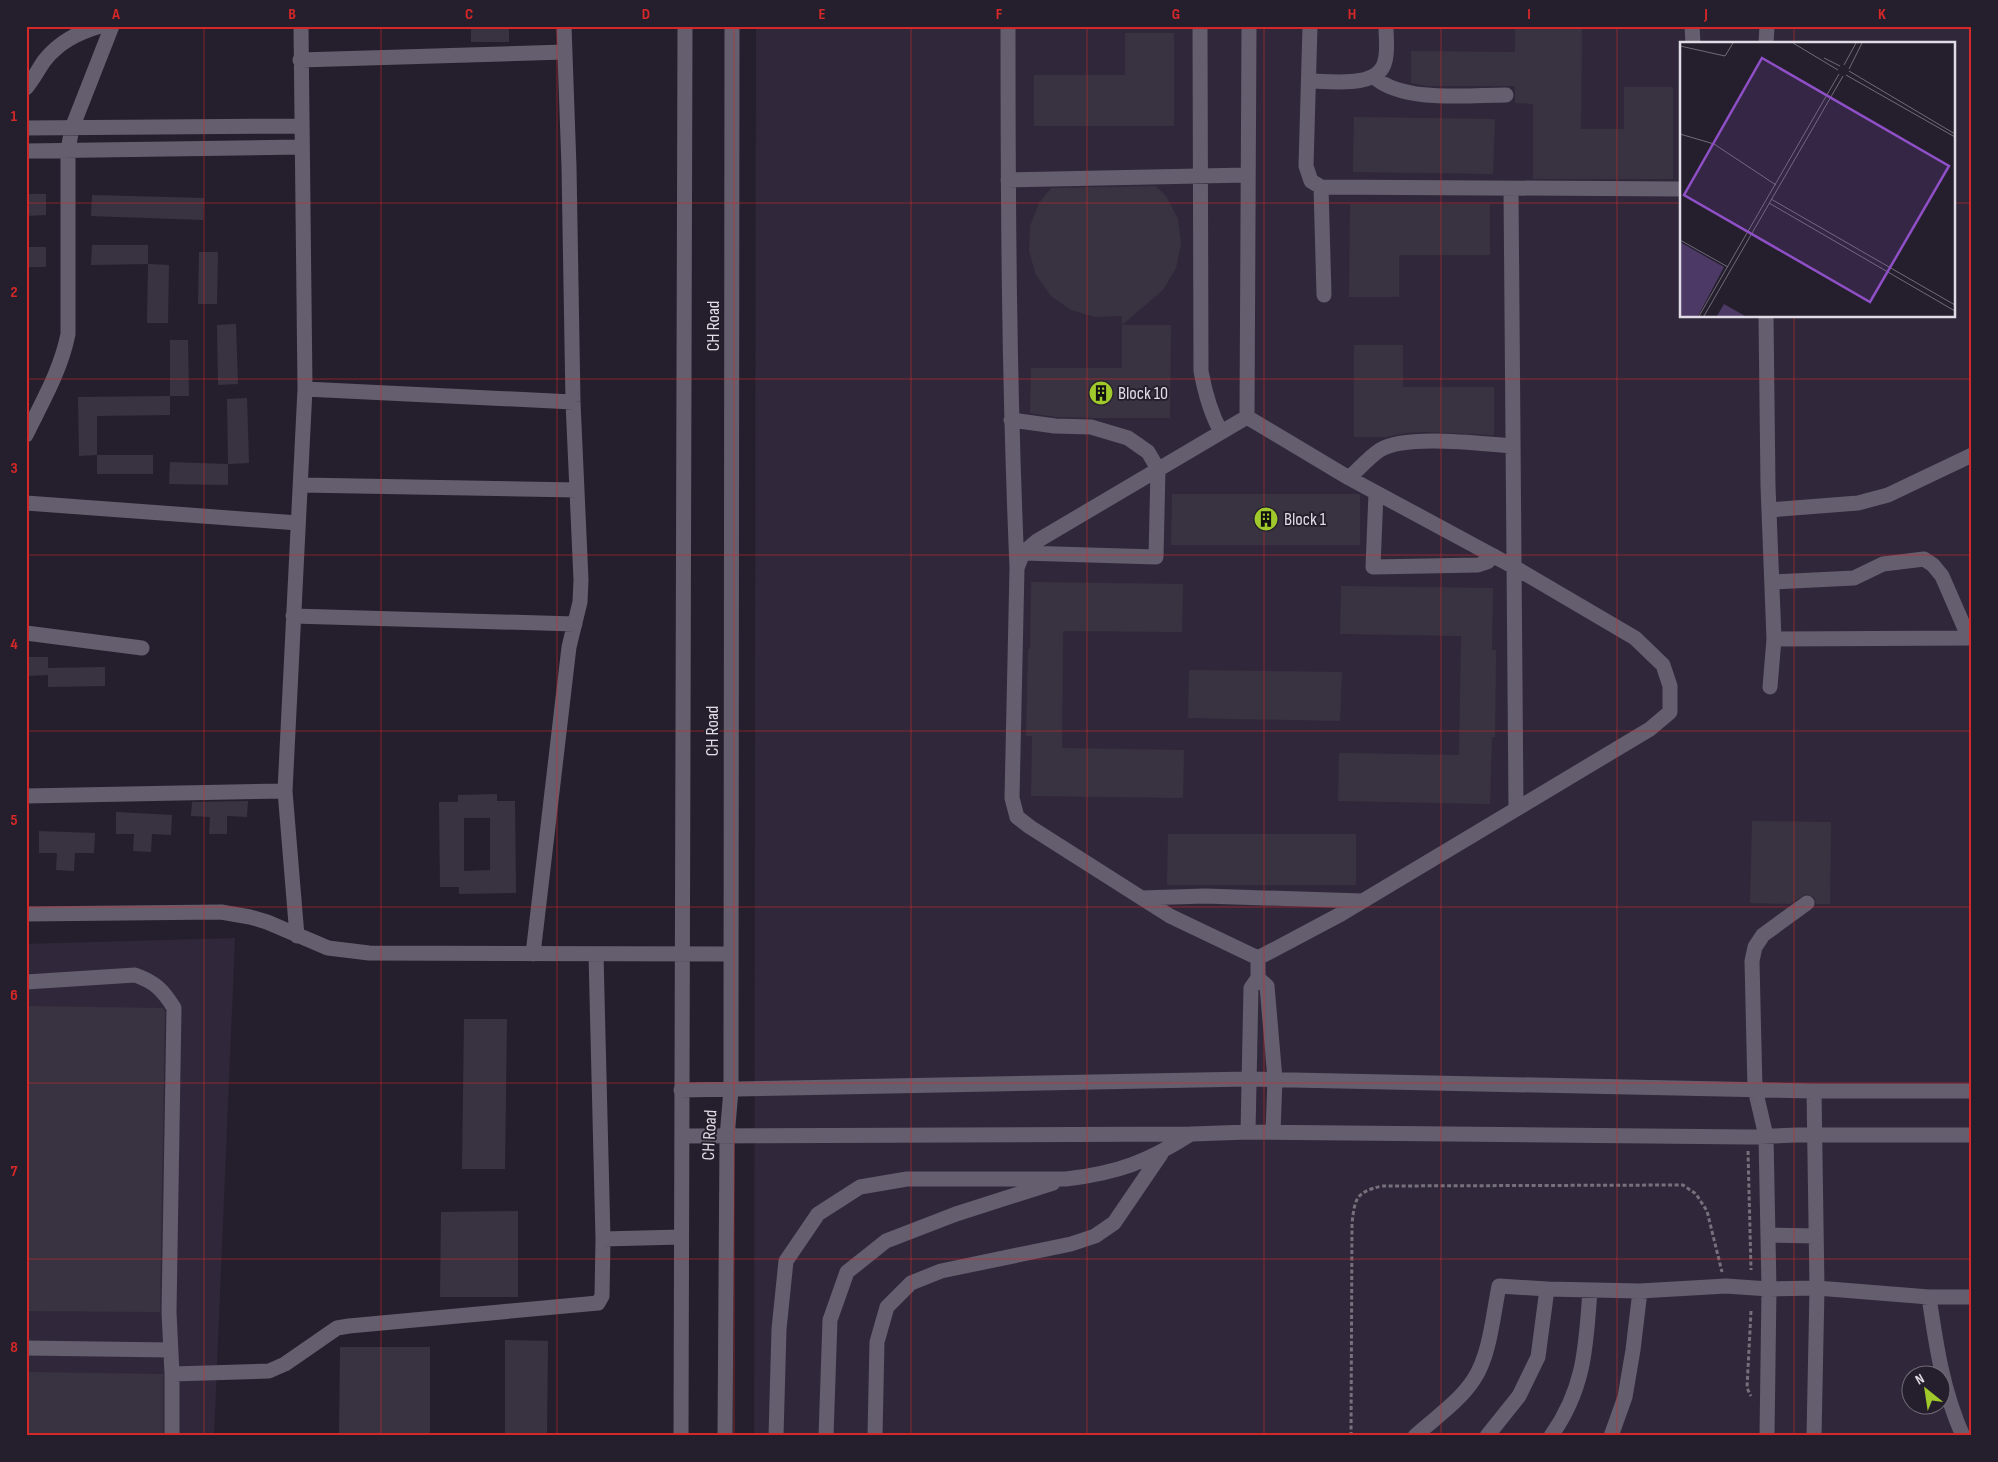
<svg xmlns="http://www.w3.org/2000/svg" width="1998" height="1462" font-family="'Sofia Sans Condensed',sans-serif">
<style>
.built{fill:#30283a;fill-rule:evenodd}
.building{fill:#393341;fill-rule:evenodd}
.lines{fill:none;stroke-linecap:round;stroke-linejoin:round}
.path{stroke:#75707b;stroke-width:3;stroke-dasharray:4 2.5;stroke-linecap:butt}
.minor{stroke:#655e6e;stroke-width:15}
.grid{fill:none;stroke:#d62828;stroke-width:1;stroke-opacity:0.55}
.labels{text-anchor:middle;stroke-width:4;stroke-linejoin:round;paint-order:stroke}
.street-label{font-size:18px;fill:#e0dce5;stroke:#251f2d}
.poi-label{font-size:18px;fill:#e0dce5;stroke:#251f2d;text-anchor:start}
.inset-road{fill:none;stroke:#706b77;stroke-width:1}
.view{fill:#8f4fc7;fill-opacity:0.15;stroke:#8f4fc7;stroke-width:2.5}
.inset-edge{fill:none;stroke:#e0dce5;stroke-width:2.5}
.neatline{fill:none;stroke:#d62828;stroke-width:2}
.grid-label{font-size:16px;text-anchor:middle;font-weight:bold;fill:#d62828}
</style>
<rect width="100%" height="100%" fill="#251f2d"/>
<path class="built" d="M756 26H1972V1436H754ZM1682 44H1954V316H1682ZM1910 1374H1940V1404H1910Z
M235 938 214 1436H26V944Z"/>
<path class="building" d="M471 26H509V42H471Z
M1515 29H1582L1581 129H1624V87H1673V179H1533V104L1515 103V86H1427L1411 83V51L1515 52Z
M1125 33H1174V126H1034V75H1125Z
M1354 117 1495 119 1493 174 1353 172Z
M1156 186 1166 196 1178 219 1181 244 1176 268 1163 290 1122 325V316L1095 317 1071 310 1051 296 1036 275 1029 251 1030 226 1039 203 1051 188Z
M26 194H46V215L26 216Z
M92 195 204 198 203 220 91 216Z
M1350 204H1490V255H1399V297H1349Z
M92 245H148V264L91 265Z
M26 247H46V267H26Z
M199 252H218L217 304H198Z
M148 264 169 265 168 323H147Z
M236 324 238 384 218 385 217 325Z
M1122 325H1171L1170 418H1095L1056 417 1030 413 1031 368H1122Z
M170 340H188L189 396H170Z
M1354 345H1403V387H1494V435L1425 432 1406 433 1386 437H1354Z
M170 396V415L97 416V455L79 456 78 397Z
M247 398 249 463 228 464 227 399Z
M97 455H153V474H97Z
M170 462 228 464V485L169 484Z
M1172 494H1358L1360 495V545H1171Z
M1031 582 1183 584 1182 632 1063 631 1062 748 1184 750 1183 798 1031 796 1032 736H1026L1028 649H1030Z
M1341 586 1493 588 1492 650H1496L1495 737H1492L1490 804 1338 801 1339 753 1459 755 1461 636 1340 634Z
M26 657H48V668L105 667V686L48 687V675L26 676Z
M1189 670 1342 672 1340 721 1188 718Z
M497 794V801H515L516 893 459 894V887H440L439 802H458V795ZM464 818H490V870L464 871Z
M248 801 247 817 227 816V834H209L210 817 191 816 192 802Z
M116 812 172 815 171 835 152 834 151 852 133 851 134 834H116Z
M1752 821 1831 822 1830 904H1816L1814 897 1806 894 1790 904 1750 903Z
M39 831 95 833 94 853H75L74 871 56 870 57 853H39Z
M1168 834H1356V885H1167Z
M26 1006 163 1008 165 1011 160 1312 26 1311Z
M464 1019H507L505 1169H462Z
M518 1211V1297H440L441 1212Z
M505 1340 548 1341 547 1436H505Z
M340 1347H430V1436H339Z
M26 1372 163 1374V1436H26Z"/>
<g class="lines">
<path class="path" d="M1748 1151 1751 1270
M1751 1311 1747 1388 1751 1396
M1351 1436 1352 1223C1355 1198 1356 1192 1382 1186L1683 1185 1696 1194 1707 1211 1722 1272"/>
<path class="minor" d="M1008 26C1008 206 1009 386 1017 567
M1200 26 1201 371C1205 393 1210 412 1221 432
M1310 26 1306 166 1311 181 1321 187 1682 189
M1692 26 1693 44
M1766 44 1767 26
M300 60 565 52
M1374 77C1403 103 1468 95 1506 95
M1309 81C1331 81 1379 89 1385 61 1388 51 1386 37 1386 26
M26 88C33 80 38 70 44 61 59 42 77 33 100 26
M26 128 301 126
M26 151 301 147
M1008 180 1248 175
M1321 187 1324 295
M1511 189 1516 808
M1766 316 1768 486 1774 639 1770 687
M305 389 573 402
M1247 417 1349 478 1514 567 1635 638 1663 665 1670 686V712L1650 729 1341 914 1258 958
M1011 420 1055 426 1091 427 1128 438 1148 452 1158 469 1156 557 1023 553
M26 435C42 402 61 370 68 334V150L72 128 112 26
M1349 478C1359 469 1369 457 1380 450 1406 434 1482 444 1513 446
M301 485 577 490
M1376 493 1373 567 1478 565 1487 562 1494 556
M26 503 298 523
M1769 510 1858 503 1888 495 1972 455
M1772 582 1854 578 1883 564 1924 559 1933 565 1942 576 1969 638
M293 616 575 624
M26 633 142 648
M1774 639 1972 638
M26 796 285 791
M1142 898 1205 896 1362 901
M26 914 221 912 250 917 267 922 328 948 369 953 730 954
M297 936 285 791 305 389 301 26
M533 954 569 647 580 602 581 580 573 402 569 167 564 26
M596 954 603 1239
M1258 978 1267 986 1275 1079 1273 1132
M26 982 135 975C155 982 163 990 174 1008L169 1312 172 1374V1436
M681 1090 1249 1079 1814 1091H1972
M1248 1132 1251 988 1258 978V958L1170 916 1030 827 1017 817 1012 798 1017 568 1023 553 1037 541 1247 417 1249 26
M682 1136 1192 1134 1248 1132 1748 1137 1796 1135H1972
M1768 1235 1816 1236
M1929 1297C1936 1345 1943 1392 1963 1436
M26 1348 171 1350
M172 1374 269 1371 285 1364 337 1328 349 1326 598 1303 602 1296 603 1239 681 1237
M681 1436 685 26
M725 1436 727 1137 731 1090V1035L732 26
M776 1436 779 1329 786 1261 818 1214 860 1187 907 1179H1066C1118 1173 1147 1162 1191 1134
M826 1436 830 1320 847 1272 886 1241 956 1214 1053 1183
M875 1436 877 1342 887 1307 911 1283 941 1271 1071 1244 1095 1236 1114 1223 1161 1154
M1415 1436C1435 1418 1460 1401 1474 1379 1490 1355 1493 1315 1499 1286L1547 1289 1640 1291 1726 1286 1769 1289 1817 1288 1929 1297H1972
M1487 1436 1519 1396 1538 1357 1547 1289
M1551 1436C1585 1388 1586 1346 1590 1290
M1611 1436 1625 1397 1633 1350 1640 1291
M1767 1436 1769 1289 1766 1136 1755 1089 1752 961 1755 947 1763 935 1807 903
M1814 1436 1817 1288 1814 1091"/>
</g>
<path class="grid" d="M204 26V1436M381 26V1436M557 26V1436M734 26V1436M911 26V1436M1087 26V1436M1264 26V1436M1441 26V1436M1617 26V1436M1794 26V44M26 203H1682M1954 203H1972M1794 316V1436M26 379H1972M26 555H1972M26 731H1972M26 907H1972M26 1083H1972M26 1259H1972"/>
<defs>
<symbol id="building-disc" viewBox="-11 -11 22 22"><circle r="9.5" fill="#a0c92b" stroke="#251f2d"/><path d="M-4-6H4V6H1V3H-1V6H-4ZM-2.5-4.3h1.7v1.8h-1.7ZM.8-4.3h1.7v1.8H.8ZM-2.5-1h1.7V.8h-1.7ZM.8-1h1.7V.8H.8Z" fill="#111"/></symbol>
</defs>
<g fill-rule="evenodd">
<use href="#building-disc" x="1087" y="379" width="28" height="28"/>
<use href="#building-disc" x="1252" y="505" width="28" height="28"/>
</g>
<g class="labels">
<g class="street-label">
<text transform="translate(713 326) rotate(-90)" y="6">CH Road</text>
<text transform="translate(712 731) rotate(-90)" y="6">CH Road</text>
<text transform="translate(709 1135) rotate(-87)" y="6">CH Road</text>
</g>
<g class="poi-label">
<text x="1118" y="399">Block 10</text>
<text x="1284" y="525">Block 1</text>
</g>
</g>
<g transform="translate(1680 42)">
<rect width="275" height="275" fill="#251f2d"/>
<path d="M0 200 44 225 18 274H0ZM44 262 65 274H37Z" fill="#4d3966"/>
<path class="inset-road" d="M113 1 158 28M0 4 45 14 53 1M144 16 160 24M164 23 176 1M169 27 182 1M169 29 275 92M166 33 275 95M0 92 34 102 96 143M91 157 275 263M89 161 275 269M0 198 48 225M19 274 159 32M24 274 163 34"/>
<path class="view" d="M82 16 269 124 190 260 4 153Z"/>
<rect width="275" height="275" class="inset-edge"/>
</g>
<rect width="1998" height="1462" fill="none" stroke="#251f2d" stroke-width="55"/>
<g transform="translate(1926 1390) rotate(330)"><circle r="24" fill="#251f2d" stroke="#706b77"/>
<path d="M0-4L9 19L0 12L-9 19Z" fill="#a0c92b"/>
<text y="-8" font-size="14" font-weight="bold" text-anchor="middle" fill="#e0dce5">N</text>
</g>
<rect x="28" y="28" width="1942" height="1406" class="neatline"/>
<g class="grid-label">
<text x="116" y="19">A</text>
<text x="292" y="19">B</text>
<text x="469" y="19">C</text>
<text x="646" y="19">D</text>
<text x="822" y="19">E</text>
<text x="999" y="19">F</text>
<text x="1176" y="19">G</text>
<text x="1352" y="19">H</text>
<text x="1529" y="19">I</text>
<text x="1706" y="19">J</text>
<text x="1882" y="19">K</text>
<text x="14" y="121">1</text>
<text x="14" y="297">2</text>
<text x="14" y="473">3</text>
<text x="14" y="649">4</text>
<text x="14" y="825">5</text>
<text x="14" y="1000">6</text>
<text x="14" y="1176">7</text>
<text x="14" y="1352">8</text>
</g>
</svg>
